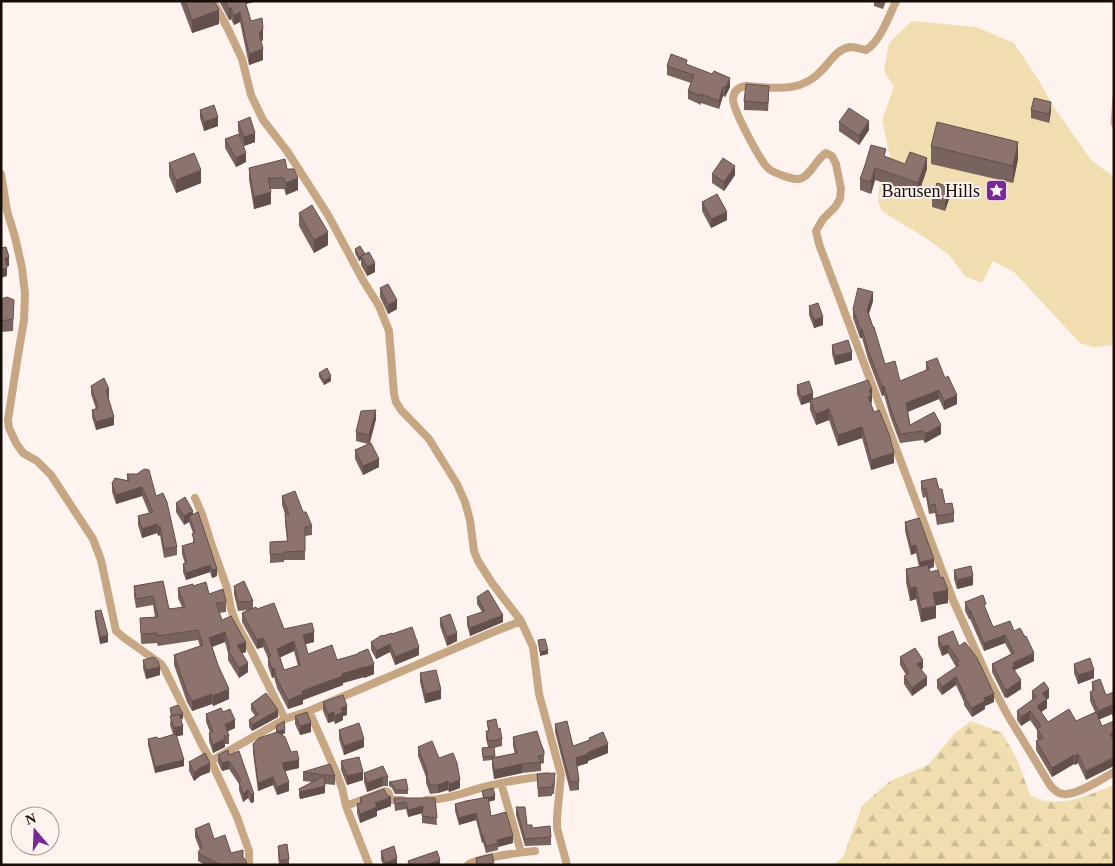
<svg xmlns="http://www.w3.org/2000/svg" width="1115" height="866" font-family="Georgia,serif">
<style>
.forest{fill:url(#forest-firs)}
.park{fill:#f0deb1}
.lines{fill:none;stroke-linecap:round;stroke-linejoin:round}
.stream{stroke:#e3a5ab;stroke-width:3}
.minor{stroke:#c6a683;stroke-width:8}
.wall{fill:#79635e;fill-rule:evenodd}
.shaded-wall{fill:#63504c}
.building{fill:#8d736d;stroke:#63504c;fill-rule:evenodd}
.labels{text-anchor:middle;stroke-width:4;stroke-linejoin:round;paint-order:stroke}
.poi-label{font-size:18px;fill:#160e09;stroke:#fef3ee;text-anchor:end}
</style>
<defs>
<pattern id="forest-firs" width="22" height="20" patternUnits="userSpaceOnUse" patternTransform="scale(1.25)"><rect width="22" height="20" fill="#f0deb1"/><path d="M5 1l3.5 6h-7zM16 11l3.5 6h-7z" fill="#cdbd97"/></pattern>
</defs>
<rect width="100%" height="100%" fill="#fef3ee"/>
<path class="forest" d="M971 721 1002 733 1017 759 1030 795C1056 811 1088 795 1114 785V865H833L843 857 862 806 890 781 928 765 954 734Z"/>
<path class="park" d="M912 21 976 27 1014 43 1038 79 1052 104 1091 160 1114 177V345L1094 347 1080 343 1014 272 993 261 982 283 965 276 949 255 926 238 899 222 882 211 878 201 880 182 890 157 882 120 894 87 884 71 889 43Z"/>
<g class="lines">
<path class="stream" d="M1114 97 1112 123 1114 127"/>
<path class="minor" d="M213 1 229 31 242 59 251 95 263 120 287 151 328 215 364 282 379 306 389 331 394 394 396 402 401 410 429 439 457 484 465 502 470 520 474 551 478 561 492 583 521 621 533 647 539 694 561 775 557 817V828L567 865
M896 1C889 16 880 42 866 50 861 49 855 47 850 47 836 49 830 63 820 72 816 76 810 81 804 83 789 91 763 87 746 86 739 87 734 90 733 98 732 108 761 163 769 169 774 173 793 180 799 179 810 177 816 159 826 153L832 156 836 164 841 189 840 199 835 207 823 219 816 231 819 244 953 600 988 678 1007 714 1050 785C1053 789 1057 793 1063 794 1076 796 1102 779 1114 772
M1 174 7 211 15 237 22 268 25 294 24 320 18 355 8 420 9 428 16 443 23 453 37 461 51 475 93 539 101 560 116 631 123 637 161 664 165 670 202 745 211 761 237 817 249 851V865
M195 498 202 514 210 540 227 588 231 609 236 623 250 648 285 719
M309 711 336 772 342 788 346 806 369 865
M211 761 285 719 309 711 491 633 521 621
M501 783 521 852
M426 800C448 800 467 791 488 786 508 781 527 778 547 776
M346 806 385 791 388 792 391 800H402
M468 865C476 858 523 852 535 851"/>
</g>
<path class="wall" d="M180 1H214L219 24 192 33Z
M219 1H257L246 4 251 21 263 40 261 41 263 60 249 65 240 22 234 25 231 19 229 20Z
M874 1H886L883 9 874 6Z
M687 65 730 87 725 97 723 96 719 109 701 103V105L688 99V91L691 83 667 75V66Z
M769 94 768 111 744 110V101Z
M200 110 218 126 204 131 200 118Z
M1031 110 1051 111 1049 123 1031 118Z
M238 122 255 142 244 146 238 131Z
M839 122 869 130 859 145 839 131Z
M225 139 246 162 236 167 225 148Z
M931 146 1018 159 1013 183 931 164Z
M886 157 905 164 927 169 918 195 875 180 871 194 860 190V179Z
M169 163 201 183 176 193 169 176Z
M249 168 287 169 298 190 286 195 284 189H270L271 204 254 209 249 180Z
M712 174 735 175 724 191 712 183Z
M950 196 945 211 932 207V198Z
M702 202 727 220 711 228 702 211Z
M299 213 328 245 314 253 299 226Z
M355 249 365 254 375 272 367 276 361 265V260L359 261 355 253Z
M380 288 397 309 388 314 380 297Z
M1 299 14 300 13 331 1 332Z
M873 301 869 314 885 364 900 381 926 371V362L945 378 957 404 944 410 939 399 908 412 910 425 941 434 925 443 923 440 900 443 890 416 884 395 882 396 868 359 862 338H860L853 318V309Z
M809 306 823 325 814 328 809 315Z
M832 345 852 360 835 365 832 354Z
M319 373 331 381 324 385 319 377Z
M797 385 813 399 872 400 871 404 894 463 871 470 862 438 838 446 829 420 816 425 810 410V402L801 405 797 394Z
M91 386 109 397V403L114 425 96 430 92 417V410L96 409 91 394Z
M376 419 370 443 379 467 363 475 355 459V450L368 444 356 441V432Z
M127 474 156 496 177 547V555L164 558 160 535 158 536 157 533 142 538 138 525V516L149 513 142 496 116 504 112 492V483L127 480Z
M921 481 939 489 945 504 954 513V522L937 525 935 513 929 514 926 497 923 498 921 489Z
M282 496 303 512 312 526V535L305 536V560H284V562L270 563V542L287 541 285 523V514L282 505Z
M176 503 193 514 217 576 212 578 210 572 186 580 183 572V564H185L182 554V546L193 543V533L189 522 184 525 176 512Z
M905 522 934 567 929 569 930 572 940 578 948 603 936 605V618L921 622 916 599 910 601 906 582V569L919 567 916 553 911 555 905 531Z
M954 570 973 585 957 589 954 579Z
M163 581 169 609 182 607 178 598V588L193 586 226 602V612L219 613 222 620 246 652 242 653 248 672 239 678 228 660V653L225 642 212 647 229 699 213 706 212 704 192 711 187 702 174 665V655L200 646 198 640 158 646 157 643 142 644 141 643 140 618 155 617 153 605 136 608 134 596V586Z
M234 586 253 601V608L257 609 284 629 314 642 305 644 308 654 337 660 358 654V653L374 674 364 678V677L343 683V685L303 700V704L288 709 277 688 274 677 272 678 268 666V658L263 647 257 649 242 622V613L248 610 238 611 234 594ZM294 651 298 666 284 670 280 657Z
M477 597 503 622 470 636 467 625V617L482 612 477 604Z
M965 602 986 610 993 627 1014 631 1034 661 1015 670 1021 689 1007 698 1006 697 1005 698 992 672V664L1011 654 1005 643 984 651 970 619H969L965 611Z
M95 611 108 642 100 644 95 618Z
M440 618 457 641 447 646 440 626Z
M392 634 419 655 395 665 390 652 376 659 371 650V642L383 636Z
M938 637 959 646 994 702 985 706V709L972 717 964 705V702L956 685 942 695 937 688V680L956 667 948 653 942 656 938 645Z
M900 657 923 668 921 669 927 685 912 696 904 684V676L906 675 900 665Z
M143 660 160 675 146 679 143 668Z
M1074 664 1094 678 1078 684 1074 673Z
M420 673 441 699 425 703 420 682Z
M1092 682 1106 695 1114 692V720L1112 714 1100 719 1086 780 1078 763 1075 765 1074 764 1052 777 1036 750V741L1038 740 1037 738V730L1030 720 1021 726 1017 720V711L1032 700V691L1049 698 1047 699V708L1041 712 1048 722 1076 721 1095 712 1090 701V692H1092Z
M323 702 347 715 343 716V720L335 724 334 721 328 723 323 711Z
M251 704 278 717 252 731 249 727V720L255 716 251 710Z
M170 708 183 719H181L183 735 176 736 184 766 155 773 148 745V739H158L173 734 170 725 171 716Z
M223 712 235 728 227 732 229 736V744H225V747L213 753 209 741V733L210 732 206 722V714Z
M295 716 311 732 300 735 295 724Z
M487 721 498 729 502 739V746L494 748 495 757 515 754 513 746V737L541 744 544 751V763L541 764V771L522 773 494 779 492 767V760L483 761 482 748 488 747 486 739V731H488Z
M555 724 573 746 589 740V738L608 753 588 761V763L577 766 579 781V790L570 791 555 732Z
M276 726 285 733 282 735 299 768 285 771 289 791 277 795 273 785 258 791 253 753V744L276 732Z
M339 730 364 747 344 755 339 739Z
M418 747 439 758 460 788 449 792 448 790 438 793 430 794 426 783V777L418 756Z
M239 751 254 802 251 803 248 798 243 802 239 790V784L229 769 222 771 218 763V755H229Z
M341 761 363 780 347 785 341 770Z
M189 762 210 772 200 776 194 781 189 771Z
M303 772 335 776V785L325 784V793L300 799 299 796V789L312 782 303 781Z
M364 773 388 777V786H383L367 792 364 782Z
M537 774 555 782 554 794H552V796L538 797Z
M389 782 408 790V794H395L392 788 389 786Z
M482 791 495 800 488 802 491 816 513 843 498 847V850L486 853 483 842 482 843 476 820 459 825 455 811V804L483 798Z
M360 798 391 806 377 811V816L360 823 357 813V804L360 803Z
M394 798H435L437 825 422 823V813L408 817 406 809 395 811Z
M516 807 527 825 551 837V845L525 846 516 815Z
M195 829 214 839 231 853 243 857 247 865H205L198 861V853L200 850 195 837Z
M278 846 289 859V865H279L278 855Z
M381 851 397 865 383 864 381 860Z"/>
<path class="shaded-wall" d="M242 1H257L242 5Z
M231 8V19L229 20V9Z
M219 10V24L192 33V20Z
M240 12V22L234 25V15Z
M263 29V40L259 43V33Z
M263 49V60L249 65V54Z
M730 78V87L725 97V88Z
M723 87V96L719 109V101Z
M1051 102V111L1049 123V114Z
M218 117V126L204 131V122Z
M869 121V130L859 145V136Z
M255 133V142L244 146V137Z
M1018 142V159L1013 183V166Z
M246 153V162L236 167V158Z
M927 158V169L918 195V183Z
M735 166V175L724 191V182Z
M875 168V180L871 194V182Z
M201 170V183L176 193V180Z
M298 178V190L286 195V183Z
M950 187V196L945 211V202Z
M271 192V204L254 209V197Z
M727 212V220L711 228V219Z
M328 232V245L314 253V240Z
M365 254 361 256V260L359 261V257Z
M9 257V266L5 267V258Z
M375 263V272L367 276V267Z
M7 268V276L1 278V269Z
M873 292V301L867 319V310Z
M397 300V309L388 314V305Z
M823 317V325L814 328V320Z
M860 329H862V338H860Z
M852 352V360L835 365V356Z
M331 376V381L324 385V381Z
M884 386V395L882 396V387Z
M109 389V397L106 398V390Z
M872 389V400L871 406 868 397 869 390Z
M939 390V399L906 412V403Z
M813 393V401L810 400V402L801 405V397Z
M957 395V404L944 410V401Z
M829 409V420L816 425V414Z
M376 410V419L369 444V435Z
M114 417V425L96 430V422Z
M941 425V434L925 443V434Z
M862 427V438L838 446V435Z
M894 453V463L871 470V460Z
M379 459V467L363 475V466Z
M142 487V496L116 504V495Z
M193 511V520L189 516V522L184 525V516Z
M157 524V533L142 538V529Z
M160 526V535L158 536V527Z
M916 545V553L911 555V546Z
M934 559V567L920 571V562Z
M210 565V572L186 580V573Z
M217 569V576L212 578V570Z
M973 576V585L957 589V580Z
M916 587V599L910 601V588Z
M948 590V603L933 606V593Z
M936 606V618L921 622V609Z
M970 610V619H969V611Z
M503 615V622L470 636V628Z
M225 632V642L209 648V638Z
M314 632V642L303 645V635Z
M457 633V641L447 646V637Z
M108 635V642L100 644V637Z
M1005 635V643L984 651V643Z
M263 638V647L257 649V640Z
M294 641V651L277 659V649Z
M246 642V652L237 655V645Z
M390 644V652L376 659V651Z
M948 645V653L942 656V647Z
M419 647V655L395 665V657Z
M548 650V654L540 656V652Z
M1034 653V661L1015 670V674L1012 667 1013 663Z
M923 660V668L917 672V664Z
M248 663V672L239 678V668Z
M374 664V674L364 678V668Z
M160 667V675L146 679V670Z
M364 667V677L343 683V685L303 700V704L288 709V700L302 691 342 674Z
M274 668V677L272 678V669Z
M1094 670V678L1078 684V675Z
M927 677V685L912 696V688Z
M956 677V685L942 695V687Z
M1021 680V689L1007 698V690Z
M229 689V699L213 706V696Z
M1005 689H1006V697L1005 698Z
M1049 689V698L1042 702V693Z
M441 690V699L425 703V694Z
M212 694V704L192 711V701Z
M994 694V702L985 706V709L972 717V708L984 698Z
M1047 699V708L1037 715V706Z
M1112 705V714L1098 720V711Z
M347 706V715L343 716V720L335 724V716L341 708Z
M278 710V717L252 731V725Z
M1030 711V720L1021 726V717Z
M334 712V721L328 723V714Z
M183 714V719L172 721V717Z
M235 720V728L225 732V724Z
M311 723V732L300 735V726Z
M183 726V735L174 737V728Z
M285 729V733L277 737V732Z
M1114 732V741L1110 734Z
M225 739V747L213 753V745Z
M364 739V747L344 755V746Z
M608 744V753L588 761V763L576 767V758Z
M1078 754V763L1075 765V756Z
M1074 755V764L1052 777V768Z
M1114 757V766L1086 780V771Z
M184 760V766L155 773V767Z
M299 760V768L282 772V763Z
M229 761V769L222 771V763Z
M210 763V772L200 776 194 781V773L200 768Z
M522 764V773L494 779V770Z
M363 772V780L347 785V776Z
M273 777V785L258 791V783Z
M383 777V786L367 792V783Z
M460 780V788L449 792V784Z
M448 781V790L438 793V785Z
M289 782V791L277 795V787Z
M325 786V793L300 799V792Z
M248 790V798L243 802V794Z
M254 794V802L251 803V795Z
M495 795V800L484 803V799Z
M391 797V806L377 811V816L360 823V814L375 803Z
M423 806V813L408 817V810Z
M476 813V820L459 825V818Z
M483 835V842L482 843V836Z
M513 836V843L498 847 497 840Z
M397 858V865H385V863Z
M440 860V865H426Z"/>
<path class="building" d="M185 1H214L219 10 192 20Z
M225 1H245L251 21 262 18 263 29 259 33 263 49 249 54 240 12 234 15 231 8 229 9Z
M671 54 687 60 686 64 712 74 714 71 730 78 725 88 723 87 719 101 701 94V96L688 91 694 75 667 66Z
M746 84 769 86 768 103 744 101Z
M1034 98 1051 102 1049 114 1031 110Z
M214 105 218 117 204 122 200 110Z
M849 108 869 121 859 136 839 122Z
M250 117 255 133 244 137 238 122Z
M937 122 1018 142 1013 166 931 146Z
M239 134 246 153 236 158 225 139Z
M871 145 886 149 884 156 905 164 910 152 927 158 918 183 875 168 871 182 860 179 865 165Z
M194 153 201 170 176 180 169 163Z
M723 158 735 166 724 182 712 174Z
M285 159 287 169H294L298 178 286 183 284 178H268L271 192 254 197 249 168Z
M937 183 950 187 945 202 932 198Z
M717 194 727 212 711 219 702 202Z
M312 205 328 232 314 240 299 213Z
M360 246 365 254 359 257 355 249Z
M6 247 9 257 5 258 7 268 1 269V248Z
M369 252 375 263 367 267 361 256Z
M388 284 397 300 388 305 380 288Z
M858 288 873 292 867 310 873 327H874L885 364 895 361 900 381 929 369 926 362 937 358 945 378 948 376 957 395 944 401 939 390 906 403 910 425 934 412 941 425 925 434 923 431 900 434 890 407 884 386 882 387 868 350 862 329H860L853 309Z
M7 297 14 300 13 319 1 321V299Z
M818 303 823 317 814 320 809 306Z
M848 340 852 352 835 356 832 345Z
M327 368 331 376 324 381 319 373Z
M104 378 109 389 106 390 114 417 96 422 92 410 98 408 91 386Z
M868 380 872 389 869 390 871 396 868 397 874 412 879 410 889 434 894 453 871 460 862 427 838 435 829 409 816 414 810 400Z
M809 381 813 393 801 397 797 385Z
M376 410 369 435 356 432 361 411Z
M371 443 379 459 363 466 355 450Z
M144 469 149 470 156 496 163 493 167 502 177 547 164 549 160 526 158 527 157 524 142 529 138 516 153 512 142 487 116 495 112 483 115 478 129 481 127 474H137Z
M936 478 939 489H942L945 504 952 503 954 513 937 516 935 504 929 506 926 488 923 489 921 481Z
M295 491 303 512H306L312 526 305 527V551L284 552V554H270V542L288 541 285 514H289L282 496Z
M185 497 193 511 184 516 176 503Z
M198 512 217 569 212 570 210 565 186 573 183 564 187 563 182 546 195 542 192 534 195 532 189 516Z
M919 518 934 559 920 562 916 545 911 546 905 522Z
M928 565 930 572 938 570 940 578 943 577 948 590 933 593 936 606 921 609 916 587 910 588 906 569Z
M971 566 973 576 957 580 954 570Z
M163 581 169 609 185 607 178 588 193 584V586L206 582 209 594 223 589 226 602 216 603 222 620 231 616 245 641 246 642 237 645 248 663 239 668 228 650 230 649 225 632 209 638 218 665 229 689 213 696 212 694 192 701 187 692 174 655 203 645 198 630 158 636 157 633 142 634 141 633 140 618 158 617 153 596 136 599 134 586Z
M244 581 253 601 238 602 234 586Z
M488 590 503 615 470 628 467 617 485 611 477 597Z
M983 595 986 604 984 605 993 627 1010 621 1014 631 1020 628 1025 637 1026 636 1034 653 1013 663 1015 666 1012 667 1021 680 1007 690 1006 689H1005L992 664 1014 653 1005 635 984 643 970 610 969 611 965 602Z
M274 603 284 629 312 623 314 632 303 635 308 654 332 645 337 660 358 654V653L368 649 374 664 364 668V667L342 674 343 676 302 691 303 694 288 700 277 679 274 668 272 669 268 657 271 656 263 638 257 640 242 613 256 607 257 609ZM294 641 300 665 284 670 277 649Z
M101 610 108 635 100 637 95 611Z
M450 614 457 633 447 637 440 618Z
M412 627 419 647 395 657 390 644 376 651 371 642 382 635 383 636 392 633V634Z
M953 631 959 646 965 642 977 658 994 694 984 698 985 701 972 708 964 697 965 696 956 677 942 687 937 680 959 665 956 662 959 661 948 645 942 647 938 637Z
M545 639 548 650 540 652 538 640Z
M915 648 923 660 917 664 927 677 912 688 904 676 909 673 900 657Z
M154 657 158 661 160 667 146 670 143 660Z
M1090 658 1094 670 1078 675 1074 664Z
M436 670 441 690 425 694 420 673Z
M1100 679 1106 695 1114 692V711L1112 705 1098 711 1090 692 1094 690 1092 682Z
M1044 682 1049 689 1042 693 1047 699 1037 706 1048 722 1069 709 1076 721 1096 712 1102 726 1114 721V732L1110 734 1114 741V757L1086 771 1078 754 1075 756 1074 755 1052 768 1036 741 1043 738 1037 729 1041 726 1030 711 1021 717 1017 711 1036 697 1032 691Z
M266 693 278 710 252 725 249 720 258 714 251 704Z
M343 695 347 706 341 708 343 712 335 716 334 712 328 714 323 702Z
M178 705 183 714 180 715 179 714 172 716 170 708Z
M221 708 223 712 230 709 235 720 225 724 229 736H224L225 739 213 745 209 733 213 732 206 714Z
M307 712 311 723 300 726 295 716Z
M179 714 183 726 174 728 170 716Z
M496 719 498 729 500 728 502 739 488 741 486 731H489L487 721Z
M284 721 285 729 277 732 276 726Z
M567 721 573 746 590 740 589 738 603 732 608 744 587 753 588 754 576 758 579 781 570 782 555 724Z
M359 723 364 739 344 746 339 730Z
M537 731 541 744 544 751V755L538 756 541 762 522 764 494 770 492 758 517 753 513 737Z
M277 732 285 737 291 752 297 751 299 760 282 763 289 782 277 787 273 777 258 783 253 744 259 738Z
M176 734 184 760 155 767 148 739 157 737 158 739Z
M432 741 439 758 453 753 457 763 460 780 449 784 448 781 438 785H430L426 775 428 774 418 747Z
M494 747 495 756 483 757 482 748Z
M228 750 229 755 239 751 254 794 251 795 248 790 243 794 239 782 241 780 229 761 222 763 218 755Z
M205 753 210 763 200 768 194 773 189 762Z
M359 757 363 772 347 776 341 761Z
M330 764 335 776 303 772Z
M383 766 388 777H383L367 783 364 773Z
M555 773 554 785H552V787L538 788 537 774Z
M324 776 325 786 300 792 299 789Z
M406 779 408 790H395L392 784 389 782Z
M493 788 495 795 488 798H484L482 791Z
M384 789 387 795 391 797 375 803 377 807 360 814 357 804 362 802 360 798Z
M488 797 491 816 506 812 513 836 497 840 498 843 486 846 483 835 482 836 476 813 459 818 455 804 466 801Z
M394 798H435L437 818 422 816 423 806 408 810 406 802 395 804Z
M516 807H525L527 825H532V828L550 826 551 837 525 839Z
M209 823 214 839 225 835 231 853 243 850V857L246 861 247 865H239L238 863 233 865H221L198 853 202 846 195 829Z
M287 844 289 859 280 861 278 846Z
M394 846 397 858 385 863 381 851Z
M437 851 440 860 426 865H409L408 861Z
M492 854 494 863 484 865H477L476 858Z"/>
<defs>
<symbol id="sight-square" viewBox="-11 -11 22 22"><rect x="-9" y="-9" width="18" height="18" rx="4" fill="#7a2898" stroke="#fef3ee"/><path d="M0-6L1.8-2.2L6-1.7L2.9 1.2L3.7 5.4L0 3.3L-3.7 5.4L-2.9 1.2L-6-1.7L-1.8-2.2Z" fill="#fff"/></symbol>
</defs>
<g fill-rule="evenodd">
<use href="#sight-square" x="984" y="178" width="25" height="25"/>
</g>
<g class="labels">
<g class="poi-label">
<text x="980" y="197">Barusen Hills</text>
</g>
</g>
<rect width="1115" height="866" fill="none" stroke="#160e09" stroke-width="5"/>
<g transform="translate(35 831) rotate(341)"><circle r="24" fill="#fef3ee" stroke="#a19792"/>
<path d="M0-4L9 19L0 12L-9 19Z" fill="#7a2898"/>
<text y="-8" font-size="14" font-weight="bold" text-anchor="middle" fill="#160e09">N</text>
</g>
</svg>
